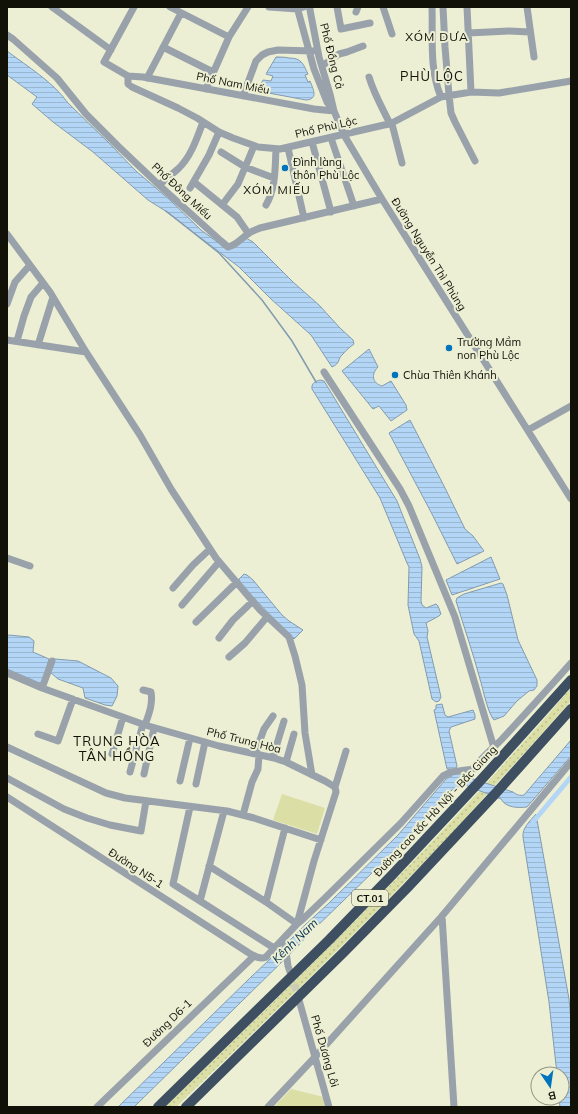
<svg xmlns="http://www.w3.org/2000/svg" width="578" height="1114" font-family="Mulish,sans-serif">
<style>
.grass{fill:url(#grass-dots)}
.garden{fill:#dbdfa6}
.water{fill:url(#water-rules);stroke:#839baf}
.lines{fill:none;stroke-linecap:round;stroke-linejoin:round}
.stream{stroke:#839baf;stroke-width:1.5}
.canal{stroke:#b4d6f6;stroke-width:5}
.minor-tunnel{stroke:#cbceb5;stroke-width:7;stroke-dasharray:7 3.5;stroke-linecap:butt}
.minor{stroke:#99a2ab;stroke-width:7}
.highway{stroke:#3d4f60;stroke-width:10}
.poi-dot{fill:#0073bd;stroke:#ecefd3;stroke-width:1.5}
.labels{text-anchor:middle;stroke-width:4;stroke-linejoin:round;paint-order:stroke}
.shield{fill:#ecefd3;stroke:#535445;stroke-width:1}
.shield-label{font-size:10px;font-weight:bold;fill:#111108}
.street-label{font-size:11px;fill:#111108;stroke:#ecefd3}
.poi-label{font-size:11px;fill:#111108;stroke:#ecefd3;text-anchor:start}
.neighbourhood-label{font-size:12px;letter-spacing:1px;fill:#111108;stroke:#ecefd3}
.water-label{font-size:12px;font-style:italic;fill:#002c4e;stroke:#ecefd3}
.quarter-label{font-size:13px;letter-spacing:1px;fill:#111108;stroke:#ecefd3}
</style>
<defs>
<pattern id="grass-dots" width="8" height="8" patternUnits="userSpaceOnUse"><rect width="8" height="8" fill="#dbdfa6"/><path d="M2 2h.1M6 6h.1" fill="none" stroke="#bbbe8d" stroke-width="1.8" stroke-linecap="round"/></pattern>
<pattern id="water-rules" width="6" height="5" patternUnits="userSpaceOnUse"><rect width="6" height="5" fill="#b4d6f6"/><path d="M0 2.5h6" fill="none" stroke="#9ab7d1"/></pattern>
</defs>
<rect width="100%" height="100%" fill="#ecefd3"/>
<path class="grass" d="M571 688V701C522 755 474 810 424 862 344 946 260 1026 176 1107H165C231 1043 297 980 361 915 433 842 504 766 571 688Z"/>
<path class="garden" d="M282 794 325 808 317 834 273 820Z
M291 1089 324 1097 327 1107H274Z"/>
<path class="water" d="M7 51C28 67 52 81 68 103L109 143 136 171 170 200 201 230 220 244 223 247 246 238 253 242 293 282 319 305 340 328 353 340 354 344C350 347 346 350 343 354 337 359 341 363 332 367L311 335 271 299 239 267 164 210 148 200 93 152 53 122 32 104 37 97 7 75Z
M276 57C280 57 285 57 289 58 302 58 303 64 308 74L305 75 308 82 310 81C313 89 319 99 306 100L263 92 261 90 260 86 263 80 271 81 273 76 266 74Z
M369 349 378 367C371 374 372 383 382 386L391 381 406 405 407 410 391 421 379 406 373 409 342 371Z
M320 380 324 381 397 501 420 559 422 567 421 601 422 605 426 608 436 604 438 606 441 614 439 616 426 623 428 631 427 637 441 697 439 701 436 702 432 699 419 641 414 634 408 605 409 567 407 563 380 498 312 389C311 383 316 381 320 380Z
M410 420 444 486 465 529 473 536 484 551 457 564 432 514 389 433Z
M491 557 500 579 452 595 446 580Z
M244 574 247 575 253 580 282 615 289 621 303 630 294 639 293 638 239 583V579Z
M501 583 503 584 507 595 518 640 537 680V686L534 690 529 691 517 701 504 716 494 720C488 714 483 689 480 679 473 653 464 627 456 601L457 598 464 594Z
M9 635 29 637 34 641 33 652 49 659 42 684 7 669V636Z
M53 658 55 659 78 661 111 678 118 686 117 696 112 706 105 705 85 698 83 688 58 679 50 672Z
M442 704 445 715 448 717 473 710 475 715V719L451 727 449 731 457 766 456 768 460 774 468 776 470 778 513 792C517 795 520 796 524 795L571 740V756L527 807C518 808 506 808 501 799L465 785 455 788 444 796 408 838 309 934 292 952 134 1107H118L251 977 287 943 305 925 328 904 398 835 446 779 452 776 450 769H447L434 710 436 709V705Z
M536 814 569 999 571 1021V1107H560L559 1098H562V1074H557L549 1002 523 837C522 828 530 821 536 814Z"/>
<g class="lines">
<path class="stream" d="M166 211 219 253 262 300 292 341 316 382"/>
<path class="canal" d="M533 822 571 777"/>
<path class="minor-tunnel" d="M291 974 299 1000"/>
<path class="minor" d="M52 7 111 50
M134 7 104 62 128 76V84L132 87 178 108 197 118 219 132 233 138 258 147 280 149 384 125 390 124 441 97 471 92 499 93 571 81
M170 7 229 37
M269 7 297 9 304 7
M297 7 314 69 327 102 334 111 344 135 382 199 571 499
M337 7 341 29 370 23
M383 7 392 34
M432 7C433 37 429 69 441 97
M443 7 445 47 449 95 451 113 455 122 475 161
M467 7 471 92
M527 7 534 57
M356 12 358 7
M468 33 509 31 530 32
M7 35 13 39 57 78 86 114 118 146 159 185 221 241 228 247C237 245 241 238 248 234 251 231 256 230 260 228L382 199
M163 47 213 72
M322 66 339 54 347 52 363 46
M128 76 143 77 314 109 334 111 330 94 319 57 310 10V7
M369 77C374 94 383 109 390 124
M147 78 181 13
M206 89 229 37 248 7
M243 96 256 61 262 55 268 52 278 50 313 51
M392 124 402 163
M331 138 354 206
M312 142 331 212
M288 148 304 218
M221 152 245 167 274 178
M194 182 237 217 248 233
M159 185C165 180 172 174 178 169 191 157 197 138 203 122
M190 188 209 155 219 132
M222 205 238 184 254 146
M266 205C276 188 275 168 276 149
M7 234 50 292 86 352 140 435 171 489 216 558 260 610 289 637 295 656 302 685 305 733 312 775
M7 304 15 282 30 265
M7 340 86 352
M17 341 24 316 31 297 43 283
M38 345 53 297
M324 372 400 489 409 506 455 617 494 748
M528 430 571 406
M7 558 30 566
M173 588 193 565 210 549
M182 605 219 562
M196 622 237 582
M219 638 233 620 253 601
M229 657 245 643 267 617
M7 673 42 688 145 725 219 746 274 758 286 762 325 781 335 787 336 792 314 861 297 924 266 957C260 960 254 956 249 953L7 797
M42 688 52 661
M143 690 151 692C153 704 149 714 145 725
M38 734 58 741 73 699
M7 747 106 793 125 798 227 811 254 818 321 840
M112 754 123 717
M255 754 264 729 273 716
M273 757 284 721
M286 762 294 734
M130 772 143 724
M144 774 154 728
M7 778 64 809 87 818 110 825 141 831 146 801
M180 781 190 738
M196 784 205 742
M335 787 346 751
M190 807 173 884 200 901 274 948
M243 815 252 782 258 769 259 755
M209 866 266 902 297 924
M200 901 224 811
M266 902 285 828
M442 916 454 1107
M297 924 303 919 325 898 401 823 443 776 451 772 474 769C481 757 494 748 503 738 526 713 549 688 571 663
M284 938 288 966 290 972
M299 1000 329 1107
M97 1107 254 956
M268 1107 315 1057 442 916 571 762"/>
<path class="highway" d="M158 1107 329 940 393 874 481 780 571 680
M186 1107 343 953 407 888 496 793 571 709"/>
</g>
<g class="poi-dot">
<circle cx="285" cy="168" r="4"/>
<circle cx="449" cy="348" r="4"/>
<circle cx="395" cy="375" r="4"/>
</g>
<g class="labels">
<rect class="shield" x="352" y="890" width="36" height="16" rx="3"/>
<g class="shield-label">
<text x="370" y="902">CT.01</text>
</g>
<g class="street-label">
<text transform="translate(332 56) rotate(76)" y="4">Phố Đồng Cả</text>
<text transform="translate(233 83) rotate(11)" y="4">Phố Nam Miếu</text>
<text transform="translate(326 127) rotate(-13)" y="4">Phố Phù Lộc</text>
<text transform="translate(182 191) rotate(43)" y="4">Phố Đông Miếu</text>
<text transform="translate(429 254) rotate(58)" y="4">Đường Nguyễn Thì Phùng</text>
<text transform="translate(244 740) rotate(14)" y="4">Phố Trung Hòa</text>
<text transform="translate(435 811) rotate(-47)" y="4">Đường cao tốc Hà Nội - Bắc Giang</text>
<text transform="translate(136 868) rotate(33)" y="4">Đường N5-1</text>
<text transform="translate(167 1023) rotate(-44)" y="4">Đường D6-1</text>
<text transform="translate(325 1051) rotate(74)" y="4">Phố Dương Lôi</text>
</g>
<g class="poi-label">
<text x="293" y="166">Đình làng<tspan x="293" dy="13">thôn Phù Lộc</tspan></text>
<text x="457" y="346">Trường Mầm<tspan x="457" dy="13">non Phù Lộc</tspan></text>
<text x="403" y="379">Chùa Thiên Khánh</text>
</g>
<g class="neighbourhood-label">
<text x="437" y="41">XÓM DƯA</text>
<text x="277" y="194">XÓM MIẾU</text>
</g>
<g class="water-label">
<text transform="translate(295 941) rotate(-44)" y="4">Kênh Nam</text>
</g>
<g class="quarter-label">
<text x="432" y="81">PHÙ LỘC</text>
<text x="117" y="746">TRUNG HÒA<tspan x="117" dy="15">TÂN HỒNG</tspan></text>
</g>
</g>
<rect width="578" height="1114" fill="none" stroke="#111108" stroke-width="16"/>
<g transform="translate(550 1086) rotate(167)"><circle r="19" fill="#ecefd3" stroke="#949682"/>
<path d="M0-3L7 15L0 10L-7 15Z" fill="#0073bd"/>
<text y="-6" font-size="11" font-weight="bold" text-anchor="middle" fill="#111108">B</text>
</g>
</svg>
